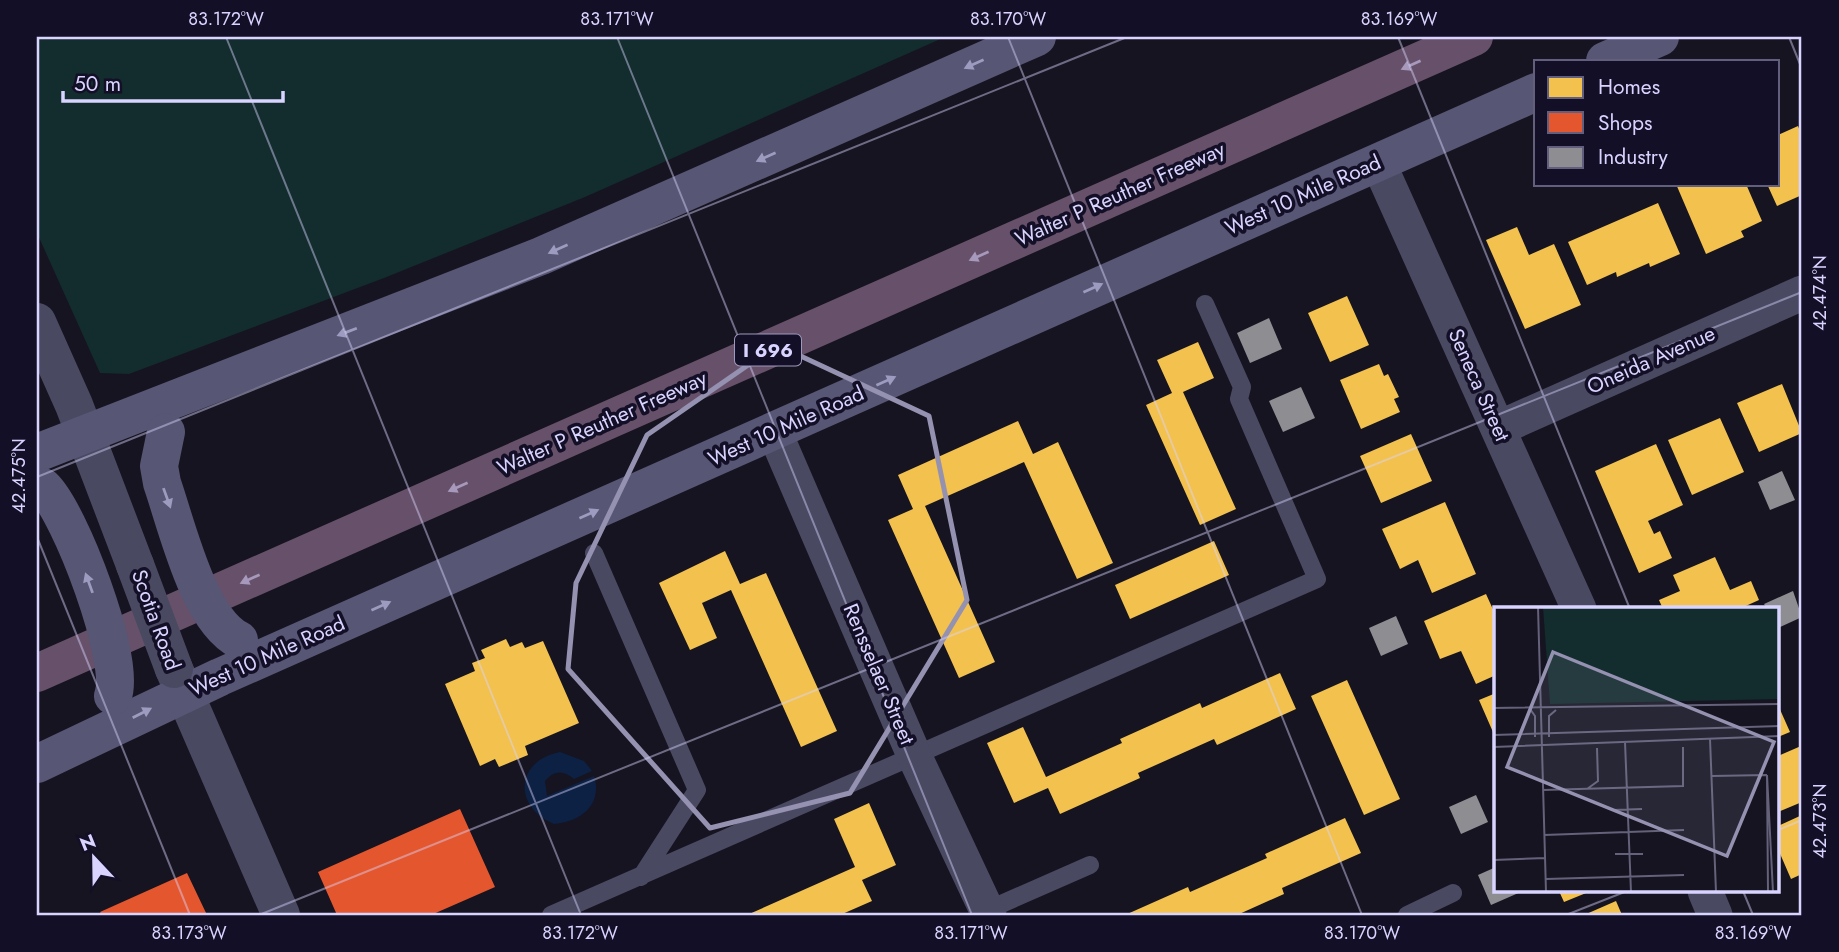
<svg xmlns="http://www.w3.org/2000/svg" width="1839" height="952" font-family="Jost,sans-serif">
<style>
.green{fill:#132c2d}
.water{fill:#0d2144}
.homes{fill:#f2c14e}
.shops{fill:#e4572e}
.industry{fill:#8d8d92}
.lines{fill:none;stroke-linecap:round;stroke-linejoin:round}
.service{stroke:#4a4962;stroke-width:18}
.minor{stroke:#4a4962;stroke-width:35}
.tertiary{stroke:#4a4962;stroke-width:38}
.secondary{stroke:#575674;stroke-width:38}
.motorway{stroke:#67516a;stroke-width:38}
.tertiary-bridge{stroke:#4a4962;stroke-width:38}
.secondary-bridge{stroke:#575674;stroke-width:38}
.oneway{fill:#9e9bc0}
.oneway2{fill:#a699bc}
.marked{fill:none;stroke:#9591b1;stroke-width:5;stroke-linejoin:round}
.ticks{fill:none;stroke:#d9d4ff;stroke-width:2;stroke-opacity:0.45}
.labels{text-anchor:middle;stroke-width:7;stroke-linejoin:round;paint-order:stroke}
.shield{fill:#130f26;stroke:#9e99be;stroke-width:2}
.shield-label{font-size:19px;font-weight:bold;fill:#d9d4ff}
.street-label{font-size:21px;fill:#d9d4ff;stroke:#130f26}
.inset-road{fill:none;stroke:#64617a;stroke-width:2}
.view{fill:#9591b1;fill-opacity:0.15;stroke:#9591b1;stroke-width:3.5}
.inset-edge{fill:none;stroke:#d9d4ff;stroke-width:3.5}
.neatline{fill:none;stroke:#d9d4ff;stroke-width:2.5}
.ticks-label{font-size:18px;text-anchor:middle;fill:#d9d4ff}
</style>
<rect width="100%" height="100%" fill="#161421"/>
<path class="green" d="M37 37H945L585 197 384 278 129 374 100 373 37 233Z"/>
<path class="water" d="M560 752 584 761 592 771 574 779C564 770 554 770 545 781L547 796 594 776C603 804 581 822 554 824 513 807 515 761 560 752Z"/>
<path class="homes" d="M1798 126 1802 136V195L1777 206 1767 184H1778V135Z
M1676 184H1697L1698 187 1706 184H1746L1762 221 1741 231 1744 237 1706 254Z
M1658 203 1680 254 1650 267 1649 263 1617 277 1616 272 1587 285 1568 242Z
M1517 227 1529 255 1554 244 1581 305 1525 329 1486 240Z
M1347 296 1369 345 1330 362 1308 313Z
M1198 342 1214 378 1183 392 1236 509 1200 525 1146 405 1172 393 1157 360Z
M1379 364 1384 376 1388 374 1399 397 1394 399 1400 412 1361 429 1340 380Z
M1782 384 1802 433 1759 452 1737 403Z
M1720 418 1744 472 1692 495 1668 440Z
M1018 421 1033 454 1058 442 1113 563 1077 579 1024 462 925 506 995 662 959 678 888 520 913 509 898 475Z
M1411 434 1432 481 1381 503 1360 456Z
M1656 444 1683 505 1648 521 1654 534 1660 531 1672 558 1639 573 1595 471Z
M1445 502 1476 574 1432 593 1418 560 1400 569 1382 529Z
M1214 541 1229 575 1130 619 1115 585Z
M725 551 740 584 766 573 837 731 801 747 731 590 702 603 717 638 690 650 659 583Z
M1715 557 1730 590 1751 581 1759 600 1739 609H1663L1659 600 1680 591 1673 575Z
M1486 594 1496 616V675L1476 684 1461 651 1440 659 1424 621Z
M506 639 510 647 522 642 525 648 543 641 579 723 525 746 528 755 499 767 495 759 480 766 445 684 475 671 472 663 485 658 481 650Z
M1280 673 1296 709 1217 745 1214 739 1138 773 1140 778 1060 814 1048 788 1014 803 987 743 1023 727 1046 777 1122 743 1120 739 1200 703 1202 708Z
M1347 680 1400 799 1364 815 1311 696Z
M1496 693V739L1479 700Z
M1778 705 1790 732 1778 737Z
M1801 746 1802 802 1778 812V756Z
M869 803 896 865 862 880 872 901 840 915H747L855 867 834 819Z
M1802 815V874L1791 879 1778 849V826Z
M1345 818 1361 853 1282 888 1284 894 1237 915H1125L1188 887 1190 892 1267 858 1265 854Z
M1559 891H1591L1564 902Z
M1616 901 1622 915H1584Z"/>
<path class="shops" d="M460 809 495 887 431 915H337L318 872Z
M187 873 207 915H102L100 912Z"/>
<path class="industry" d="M1269 318 1282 349 1250 363 1237 333Z
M1301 387 1315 418 1283 432 1269 401Z
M1782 471 1795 500 1770 510 1758 482Z
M1793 591 1802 617 1778 628V609H1767L1764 604Z
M1396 616 1408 644 1381 656 1369 628Z
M1476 795 1488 822 1461 834 1449 807Z
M1496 867V891H1523L1491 905 1478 875Z"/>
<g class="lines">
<path class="service" d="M594 553 697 790 641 877
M983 912 1090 865
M551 915 1317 579 1239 399 1242 387 1205 304
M1407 915 1453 893"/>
<path class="minor" d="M1378 162 1579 609
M1499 428 1802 293
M774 431 914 755 989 915
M1705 891 1715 915"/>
<path class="tertiary" d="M37 322 74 405 135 565
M174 669 281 915"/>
<path class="secondary" d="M1605 61 1660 37
M37 453 541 256 1037 37
M37 764 220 677 1536 92"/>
<path class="motorway" d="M37 673 1474 37"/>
<path class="tertiary-bridge" d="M135 565 174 669"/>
<path class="secondary-bridge" d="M166 432 159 466 162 483C177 526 198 619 239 640
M43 487C70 512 126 660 113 696"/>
</g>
<defs><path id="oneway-solid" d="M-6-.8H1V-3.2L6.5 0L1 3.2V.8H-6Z" transform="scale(1.75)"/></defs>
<g class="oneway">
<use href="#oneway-solid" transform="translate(974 64) rotate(156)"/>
<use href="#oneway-solid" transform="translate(766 157) rotate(156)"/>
<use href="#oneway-solid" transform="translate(558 249) rotate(156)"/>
<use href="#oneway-solid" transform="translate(1093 288) rotate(-24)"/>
<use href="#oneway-solid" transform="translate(347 332) rotate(159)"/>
<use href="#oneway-solid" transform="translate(886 381) rotate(-24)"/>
<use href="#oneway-solid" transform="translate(167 498) rotate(70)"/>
<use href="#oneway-solid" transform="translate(589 514) rotate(-24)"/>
<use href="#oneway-solid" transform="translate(89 583) rotate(-110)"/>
<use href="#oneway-solid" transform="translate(381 606) rotate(-24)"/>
<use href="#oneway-solid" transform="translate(142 713) rotate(-27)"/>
</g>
<g class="oneway2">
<use href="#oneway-solid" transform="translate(1411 65) rotate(156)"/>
<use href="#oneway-solid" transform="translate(979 256) rotate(156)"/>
<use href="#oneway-solid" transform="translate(458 487) rotate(156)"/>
<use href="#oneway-solid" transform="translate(250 579) rotate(156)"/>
</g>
<path class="marked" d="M777 345 929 416 967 600 850 793 710 828 568 669 576 583 647 435Z"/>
<path class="ticks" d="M226 37 581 915M617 37 972 915M1008 37 1362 915M1398 37 1630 609M1789 37 1802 69M37 477 1127 37M37 537 190 915M1778 830 1802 820M1743 891 1753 915M259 915 1802 292M1566 915 1627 891"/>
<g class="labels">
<rect class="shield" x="735" y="334.5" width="66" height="31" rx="5"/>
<g class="shield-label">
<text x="768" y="357">I 696</text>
</g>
<g class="street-label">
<text transform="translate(1120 194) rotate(-24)" y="7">Walter P Reuther Freeway</text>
<text transform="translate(1303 195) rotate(-24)" y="7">West 10 Mile Road</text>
<text transform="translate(1651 360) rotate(-24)" y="7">Oneida Avenue</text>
<text transform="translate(1479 385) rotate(66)" y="7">Seneca Street</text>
<text transform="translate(602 423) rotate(-24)" y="7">Walter P Reuther Freeway</text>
<text transform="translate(786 426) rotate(-24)" y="7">West 10 Mile Road</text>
<text transform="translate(156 620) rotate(70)" y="7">Scotia Road</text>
<text transform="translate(267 656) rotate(-24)" y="7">West 10 Mile Road</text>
<text transform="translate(879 674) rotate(67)" y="7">Rensselaer Street</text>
</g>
</g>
<g transform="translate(1494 607)">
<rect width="285" height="285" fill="#161421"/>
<path d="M49 0H285V92L56 97Z" fill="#132c2d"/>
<path class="inset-road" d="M44 0 52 285M0 101 286 97M36 102 41 109V130M0 128 286 119M55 130V109L62 103M216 132 222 285M131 135 137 285M0 140 286 129M273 168 274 285M273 168 279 285M218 169 273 168M93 182 104 174 103 141M49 183 189 179V140M119 203 148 202M50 228 190 223M121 247H149M0 253 51 251M52 272 190 268"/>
<path class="view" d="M59 45 280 135 233 249 13 160Z"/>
<rect width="285" height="285" class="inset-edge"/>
</g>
<rect width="1839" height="952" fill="none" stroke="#130f26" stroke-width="77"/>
<rect x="1534" y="60" width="245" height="126" fill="#130f26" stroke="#625e7d" stroke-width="2"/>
<rect x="1548" y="77" width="35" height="21" fill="#f2c14e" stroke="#625e7d" stroke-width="2"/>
<text x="1598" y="94" font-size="21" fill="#d9d4ff">Homes</text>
<rect x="1548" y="112" width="35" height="21" fill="#e4572e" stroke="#625e7d" stroke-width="2"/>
<text x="1598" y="130" font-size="21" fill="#d9d4ff">Shops</text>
<rect x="1548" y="147" width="35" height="21" fill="#8d8d92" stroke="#625e7d" stroke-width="2"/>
<text x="1598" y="164" font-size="21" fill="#d9d4ff">Industry</text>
<g transform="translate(94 858) rotate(338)" stroke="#130f26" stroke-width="5" paint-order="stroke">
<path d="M0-5L12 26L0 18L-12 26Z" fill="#d9d4ff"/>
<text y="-10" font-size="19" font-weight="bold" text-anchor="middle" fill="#d9d4ff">N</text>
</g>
<path d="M63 91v10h220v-10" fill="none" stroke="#d9d4ff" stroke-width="3.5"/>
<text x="74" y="91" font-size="21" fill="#d9d4ff" stroke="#130f26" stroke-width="5" paint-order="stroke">50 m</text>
<rect x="38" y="38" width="1762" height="876" class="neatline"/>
<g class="ticks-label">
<text x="226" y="25">83.172°W</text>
<text x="617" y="25">83.171°W</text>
<text x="1008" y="25">83.170°W</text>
<text x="1399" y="25">83.169°W</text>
<text transform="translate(1820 293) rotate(-90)" y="6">42.474°N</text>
<text transform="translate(19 476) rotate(-90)" y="6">42.475°N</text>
<text transform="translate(1820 821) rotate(-90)" y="6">42.473°N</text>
<text x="189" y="939">83.173°W</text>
<text x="580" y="939">83.172°W</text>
<text x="971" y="939">83.171°W</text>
<text x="1362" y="939">83.170°W</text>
<text x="1753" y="939">83.169°W</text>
</g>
</svg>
